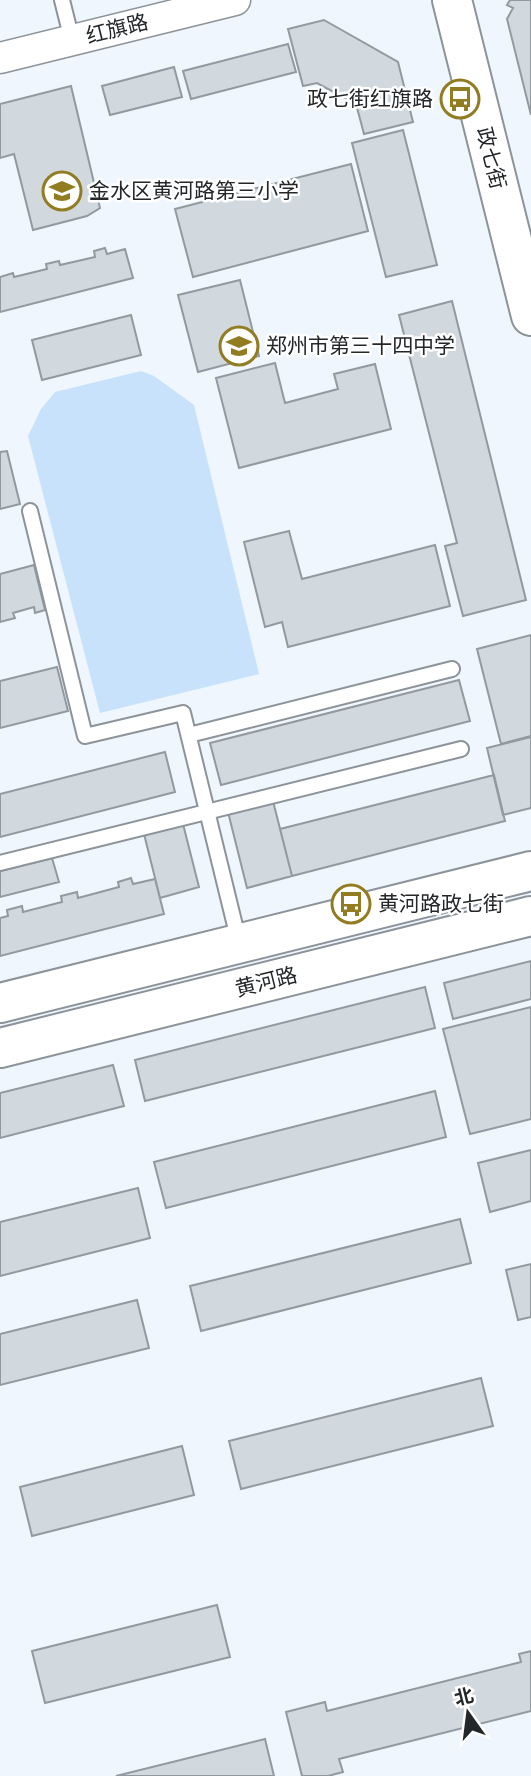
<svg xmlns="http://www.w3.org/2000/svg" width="531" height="1776" font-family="Montserrat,'Noto Sans SC',sans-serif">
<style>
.green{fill:#c7e2fa}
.building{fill:#d1d8de;stroke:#92999f;stroke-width:2}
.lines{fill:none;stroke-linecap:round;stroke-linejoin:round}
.lane-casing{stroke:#8c9399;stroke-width:18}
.street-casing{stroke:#8c9399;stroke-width:33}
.secondary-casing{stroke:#8c9399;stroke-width:42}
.lane{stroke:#fff;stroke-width:14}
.street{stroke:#fff;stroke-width:30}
.secondary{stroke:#fff;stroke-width:38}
.labels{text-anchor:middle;stroke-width:5;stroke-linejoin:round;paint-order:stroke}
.street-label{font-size:21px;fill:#242729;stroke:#fff}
.poi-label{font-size:21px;fill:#242729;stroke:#fff;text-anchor:start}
</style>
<rect width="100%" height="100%" fill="#eff6fd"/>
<path class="green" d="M141 371 154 376 194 405 259 674 100 713 28 436 41 409 55 392Z"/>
<path class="building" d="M510 0H531V115L507 19 513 8 507 5Z
M324 20 398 62 413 122 364 134 356 104 317 83 303 86 288 29Z
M288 44 296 72 191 99 183 71Z
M174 67 182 97 110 115 102 86Z
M71 86 100 208 87 216 33 230 14 154 0 158V104Z
M403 130 437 265 386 277 352 143Z
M351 164 368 231 193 277 175 209Z
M105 248 107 254 125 249 133 278 0 312V277L13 273 14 277 47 269 46 264 59 261 60 265 95 257 94 251Z
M240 280 259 356 198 372 178 295Z
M452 301 526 600 463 616 445 546 457 543 399 315Z
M131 315 141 355 42 380 32 340Z
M275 363 285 403 338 389 334 374 375 364 391 429 239 468 216 378Z
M7 451 20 504 0 509V452Z
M289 531 302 579 435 545 450 606 288 647 282 622 265 627 244 542Z
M34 565 45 610 35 613 34 607 13 613 15 618 0 622V574Z
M531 635V736L501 744 477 649Z
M57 667 68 711 0 728V681Z
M459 680 470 721 221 785 210 743Z
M531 737V808L503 815 487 748Z
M165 752 175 792 0 837V794Z
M494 775 505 821 292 876 280 829Z
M273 801 292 876 247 888 228 812Z
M183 824 199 887 160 898 144 834Z
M52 858 59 882 0 897V871Z
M131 878 133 884 155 879 164 914 0 956V918L8 916 7 910 22 906 23 912 62 902 61 896 77 892 78 898 119 887 118 882Z
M531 961V999L453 1019 444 983Z
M425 987 435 1028 145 1101 135 1060Z
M531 1007V1119L470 1134 443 1029Z
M113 1065 124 1106 0 1138V1093Z
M435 1091 446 1137 166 1208 154 1162Z
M531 1150V1201L490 1212 478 1163Z
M138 1188 150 1238 0 1276V1222Z
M460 1219 471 1263 201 1331 190 1286Z
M531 1264V1317L518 1320 506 1270Z
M137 1300 149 1348 0 1385V1334Z
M481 1378 493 1426 241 1489 229 1441Z
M182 1446 194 1495 32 1536 20 1487Z
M217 1605 230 1657 45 1703 32 1651Z
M531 1651V1711L339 1759 343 1772 328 1776H302L286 1712 325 1702 327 1711 521 1662 519 1654Z
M265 1739 274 1776H116Z"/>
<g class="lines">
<defs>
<path id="lane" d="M62 0 72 40
M30 511 85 736 183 713 239 942
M189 735 452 669
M0 863 461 749"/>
<path id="street" d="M0 58 235 0"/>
<path id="secondary" d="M452 0 531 316
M0 1003 531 871
M0 1048 531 916"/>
</defs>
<use href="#lane" class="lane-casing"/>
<use href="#street" class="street-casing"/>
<use href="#secondary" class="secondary-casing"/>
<use href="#lane" class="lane"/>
<use href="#street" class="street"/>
<use href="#secondary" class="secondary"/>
</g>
<defs>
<symbol id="bus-ring" viewBox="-11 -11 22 22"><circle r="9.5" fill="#fff" stroke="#927c22" stroke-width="1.5"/><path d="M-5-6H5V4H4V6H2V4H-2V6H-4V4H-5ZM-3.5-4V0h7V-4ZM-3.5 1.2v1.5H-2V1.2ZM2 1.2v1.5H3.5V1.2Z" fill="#927c22"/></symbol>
<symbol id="school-ring" viewBox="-11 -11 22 22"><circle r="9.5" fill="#fff" stroke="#927c22" stroke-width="1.5"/><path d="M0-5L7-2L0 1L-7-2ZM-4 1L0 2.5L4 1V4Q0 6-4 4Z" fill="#927c22"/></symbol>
</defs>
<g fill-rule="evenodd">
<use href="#bus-ring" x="438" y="77" width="44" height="44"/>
<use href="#school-ring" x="40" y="169" width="44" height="44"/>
<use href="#school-ring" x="217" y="324" width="44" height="44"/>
<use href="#bus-ring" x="329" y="882" width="44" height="44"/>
</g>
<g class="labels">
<g class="street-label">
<text transform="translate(117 29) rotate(-14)" y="7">红旗路</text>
<text transform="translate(491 158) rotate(76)" y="7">政七街</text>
<text transform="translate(266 982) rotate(-14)" y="7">黄河路</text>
</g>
<g class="poi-label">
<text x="433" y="106" text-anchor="end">政七街红旗路</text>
<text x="89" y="198">金水区黄河路第三小学</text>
<text x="266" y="353">郑州市第三十四中学</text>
<text x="378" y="911">黄河路政七街</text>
</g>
</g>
<g transform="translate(468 1713) rotate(346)" stroke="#ffffff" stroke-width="5" paint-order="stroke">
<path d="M0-5L12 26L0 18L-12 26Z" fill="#242729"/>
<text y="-10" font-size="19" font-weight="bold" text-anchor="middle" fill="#242729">北</text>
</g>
</svg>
